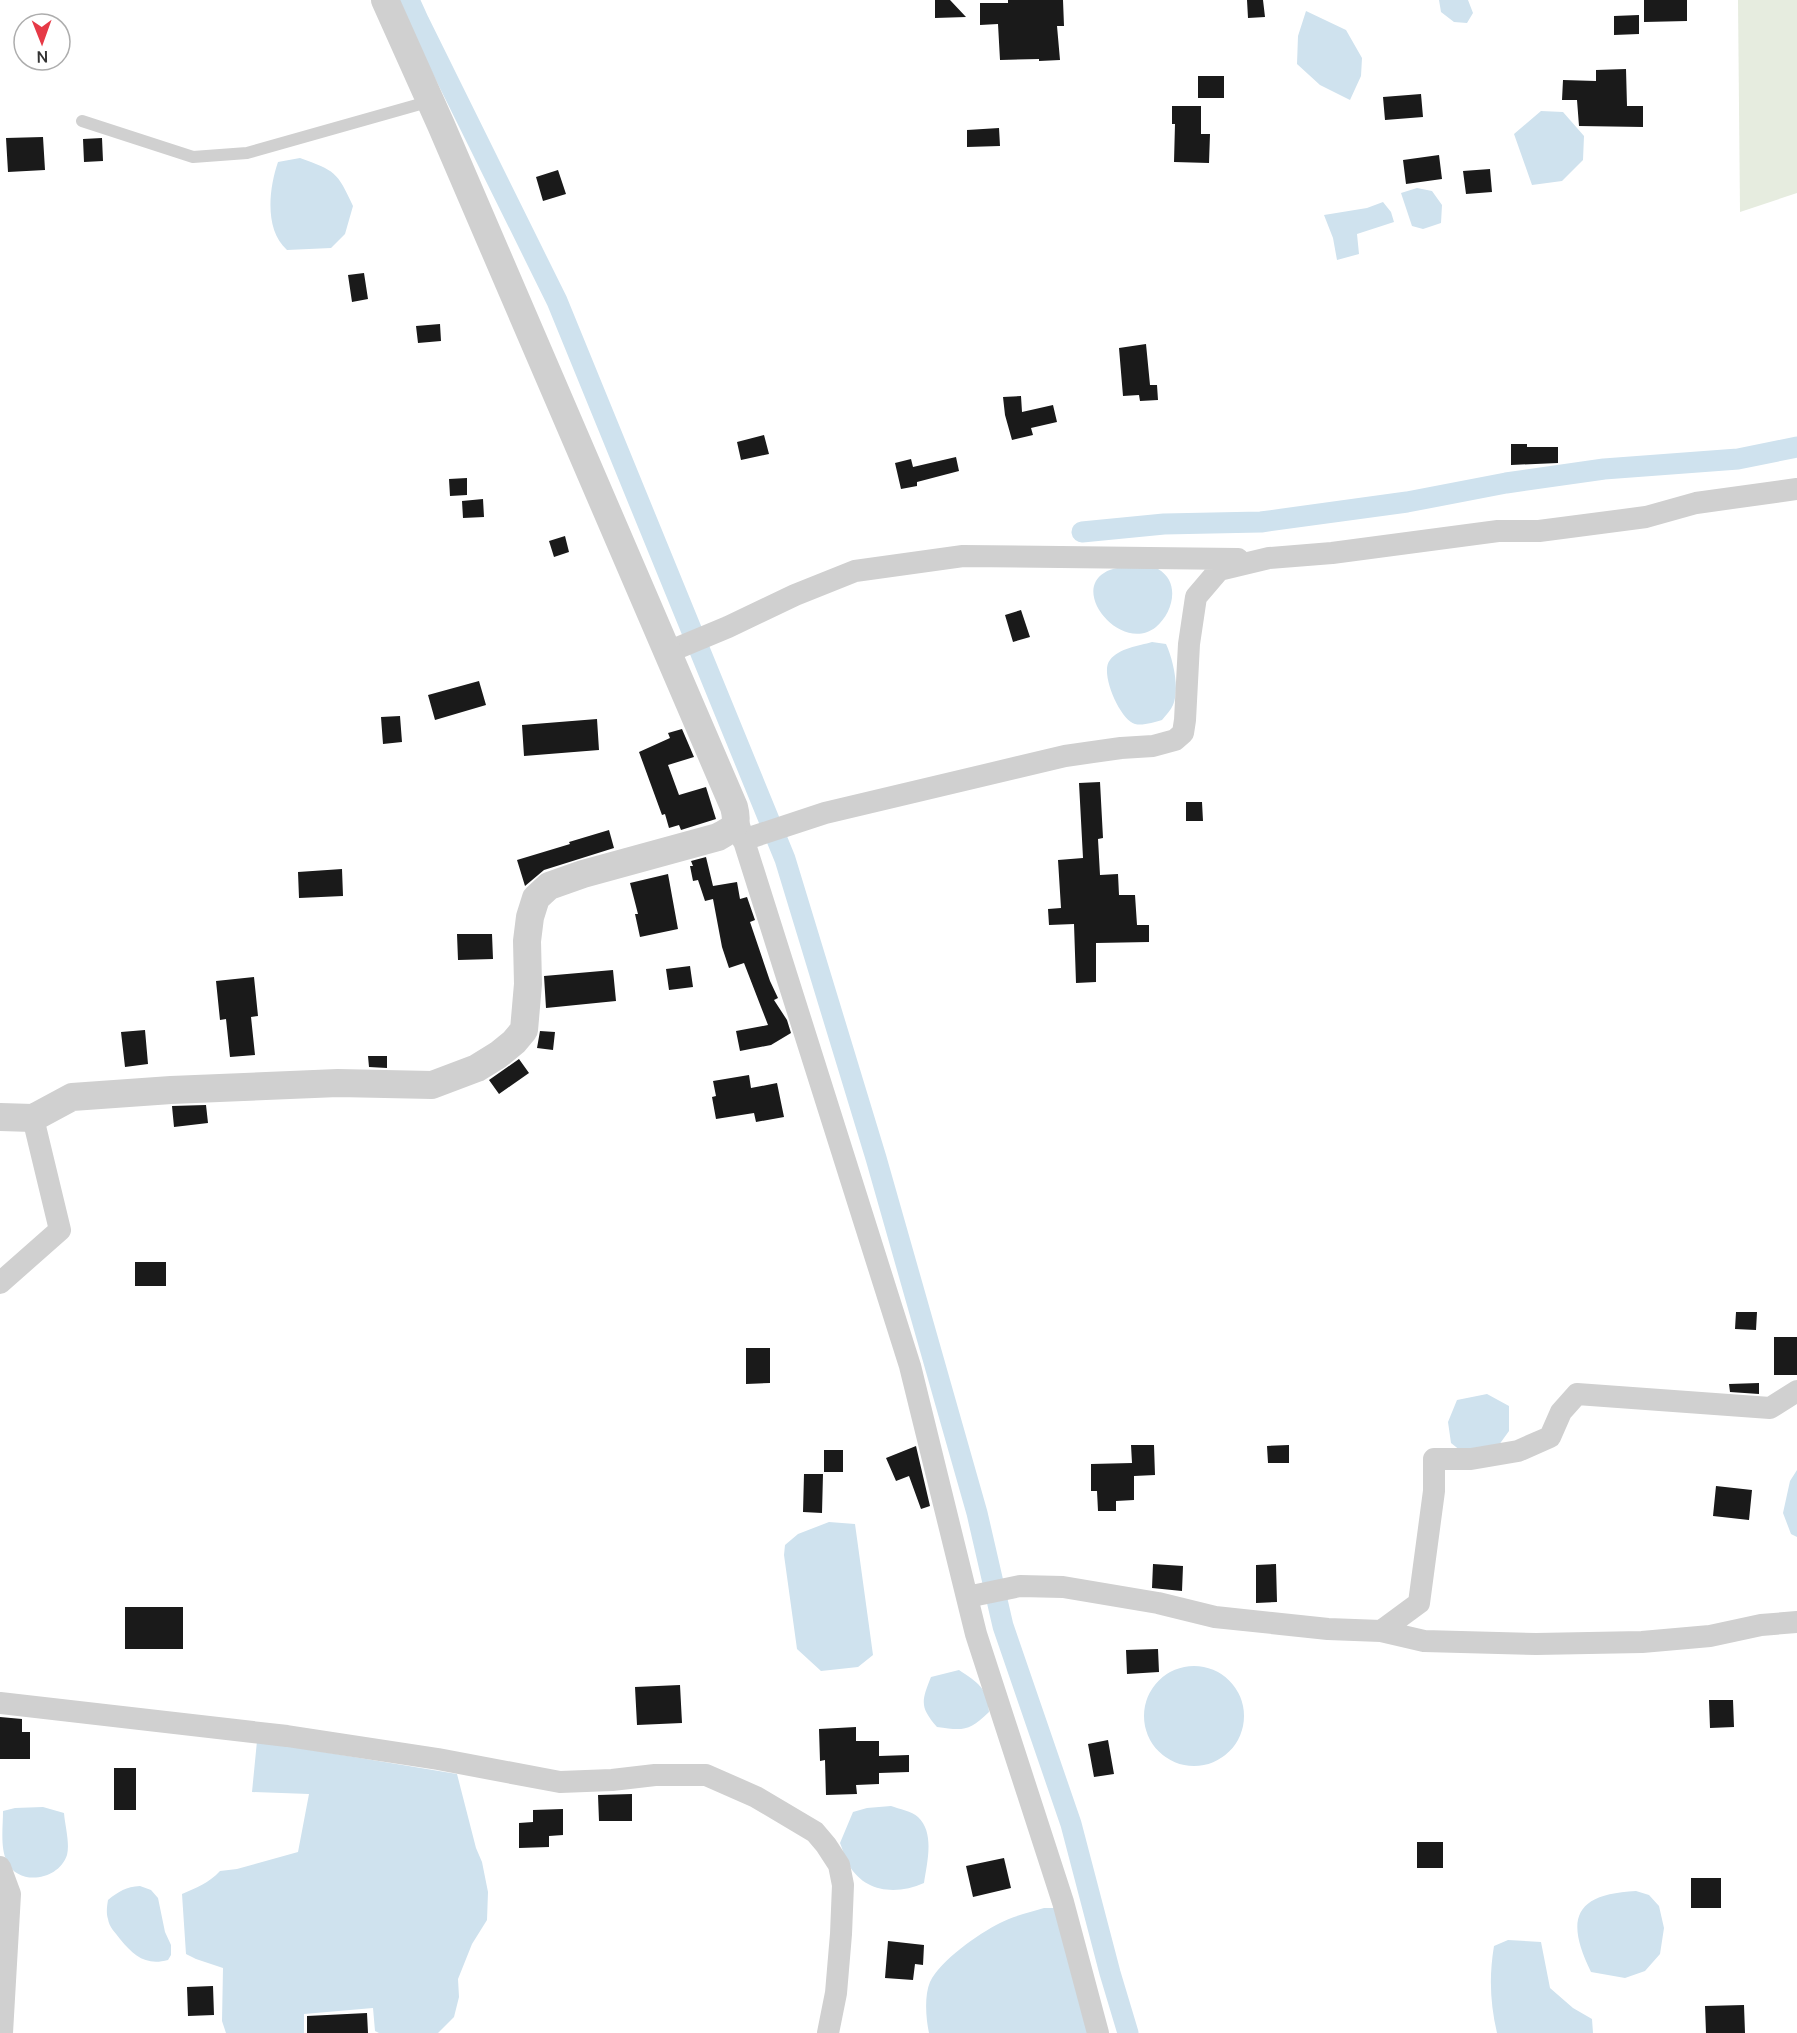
<svg xmlns="http://www.w3.org/2000/svg" width="1797" height="2033" font-family="Manrope,sans-serif">
<style>
.green{fill:#e6ecdf}
.water{fill:#cfe2ee}
.lines{fill:none;stroke-linecap:round;stroke-linejoin:round}
.canal{stroke:#cfe2ee;stroke-width:21}
.building{fill:#1a1a1a}
.service{stroke:#d0d0d0;stroke-width:12}
.minor{stroke:#d0d0d0;stroke-width:22}
.tertiary{stroke:#d0d0d0;stroke-width:28}
</style>
<rect width="100%" height="100%" fill="#fff"/>
<path class="green" d="M1738 0H1797V193L1740 212Z"/>
<path class="water" d="M1439 0H1468L1473 13 1467 23 1454 22 1441 12Z
M1306 11 1346 30 1362 58 1361 76 1350 100 1320 85 1297 64 1298 36Z
M1541 111 1563 112 1584 136 1583 160 1562 181 1532 185 1514 134Z
M300 158C335 171 337 171 353 206L345 234 331 248 287 250C264 230 269 188 278 162Z
M1417 188 1432 191 1442 205 1441 223 1423 229 1412 226 1401 193Z
M1383 202 1391 212 1394 222 1357 234 1359 254 1337 260 1333 238 1324 215 1367 208Z
M1117 568C1126 568 1150 566 1158 569 1181 582 1173 613 1156 627 1122 654 1071 593 1104 573 1108 570 1113 569 1117 568Z
M1152 642 1166 644C1173 659 1180 689 1173 705 1171 710 1166 715 1162 720 1154 722 1143 726 1135 724 1120 720 1099 672 1110 660 1119 648 1139 646 1152 642Z
M1487 1394 1509 1406V1431L1496 1449 1461 1451 1451 1443 1448 1422 1457 1400Z
M1797 1470V1537L1791 1534 1783 1513 1790 1481Z
M829 1522 855 1524 873 1655 858 1667 821 1671 797 1649 784 1555 785 1545 798 1534Z
M1144 1716a50 50 0 1 1 100 0a50 50 0 1 1-100 0Z
M959 1670C977 1682 988 1688 989 1712 969 1731 964 1731 937 1727 920 1707 921 1702 931 1677Z
M257 1741 457 1774 476 1848 482 1862 488 1892 487 1920 472 1944 458 1979 459 1997 454 2017 438 2033H379L375 2031 373 2008 304 2014V2033H226L222 2021 223 1968 196 1959 186 1954 182 1894C196 1888 209 1883 220 1871L237 1869 298 1852 309 1794 252 1792Z
M891 1806C899 1809 912 1811 918 1817 935 1833 927 1862 924 1883 897 1895 865 1893 849 1865 845 1859 843 1850 840 1843L853 1812 867 1808Z
M43 1807 64 1813C65 1826 70 1843 67 1855 59 1880 19 1887 7 1862 0 1847 3 1828 3 1811L15 1808Z
M140 1886 151 1890 158 1898 165 1932 171 1945V1955L168 1960C146 1966 134 1956 120 1939 115 1932 109 1927 108 1919 106 1913 107 1906 108 1900 119 1891 126 1887 140 1886Z
M1636 1891 1649 1895 1659 1906 1664 1928 1660 1954 1645 1971 1625 1978 1591 1972C1565 1919 1574 1894 1636 1891Z
M1044 1908H1056L1088 2033H929C926 2019 924 1996 930 1982 941 1960 978 1934 1000 1923 1014 1916 1030 1912 1044 1908Z
M1508 1940 1541 1942 1550 1988 1573 2008 1592 2019 1593 2033H1497C1490 2003 1489 1976 1494 1946Z"/>
<g class="lines">
<path class="canal" d="M409 0 419 22 557 301 785 859 876 1158 977 1513 1003 1626 1071 1824 1110 1973 1128 2033
M1082 532 1164 524 1261 522 1407 502 1506 483 1604 469 1738 459 1797 447"/>
</g>
<path class="building" d="M935 0H950L966 17 935 18Z
M1008 0H1063L1064 26H1057L1060 60 1039 61V59L1000 60 998 24 980 25V3H1008Z
M1247 0H1263L1265 17 1248 18Z
M1644 0H1687V21L1644 22Z
M1639 15V34L1614 35V16Z
M1626 69 1627 106H1643V127L1579 126 1577 100H1562L1563 80 1596 81V70Z
M1198 76H1224V98H1198Z
M1421 94 1423 117 1385 120 1383 97Z
M1172 106H1201V134H1210L1209 163 1174 162 1175 124H1172Z
M999 128 1000 146 967 147V130Z
M43 137 45 170 8 172 6 138Z
M102 138 103 161 84 162 83 139Z
M1439 155 1442 179 1406 184 1403 160Z
M1490 169 1492 192 1466 194 1463 171Z
M558 170 566 194 543 201 536 177Z
M364 273 368 299 352 302 348 275Z
M440 324 441 341 418 343 416 326Z
M1146 344 1150 385H1157L1158 400 1140 401 1139 395 1123 396 1119 348Z
M1021 396 1022 412 1053 405 1057 422 1031 428 1033 435 1012 440 1005 415 1003 397Z
M764 435 769 454 741 460 737 442Z
M1511 444H1527V447H1558V463L1511 465Z
M956 457 959 471 917 482V486L901 489 895 463 911 459 913 467Z
M467 478V495L450 496 449 479Z
M483 499 484 517 463 518 462 501Z
M565 536 569 552 554 557 549 541Z
M1021 610 1030 637 1013 642 1005 615Z
M479 681 486 705 435 720 428 695Z
M400 716 402 742 383 744 381 717Z
M597 719 599 750 524 756 522 725Z
M682 729 694 757 668 765 679 795 706 787 716 819 681 830 679 825 669 828 665 814 662 815 639 752 670 738 668 733Z
M1100 782 1103 838 1098 839 1100 875 1118 874 1119 895H1135L1137 925H1149V942L1096 943V982L1076 983 1074 924 1049 925 1048 909 1061 908 1058 860 1083 858 1079 783Z
M1186 802H1202L1203 821H1186Z
M609 830 614 848 544 870 525 886 517 860 570 844 569 842Z
M706 857 713 886 737 882 740 899 747 897 755 920 750 922 770 981 778 998 774 1000 787 1020 791 1033 771 1045 740 1051 736 1031 768 1025 744 963 729 968 722 947 713 899 705 901 698 880 693 881 690 866H693L691 861Z
M342 869 343 896 299 898 298 872Z
M668 874 678 929 640 937 635 914H638L630 883Z
M457 934H492L493 959 458 960Z
M690 966 693 987 669 990 666 969Z
M613 970 616 1001 546 1008 544 976Z
M254 977 258 1016 251 1017 255 1055 230 1057 226 1019 220 1020 216 981Z
M145 1030 148 1064 125 1067 121 1032Z
M540 1031 555 1032 553 1050 537 1048Z
M368 1056H387V1068L369 1067Z
M519 1059 529 1073 499 1094 489 1080Z
M749 1075 751 1088 777 1083 784 1117 756 1122 754 1113 716 1119 712 1097 716 1096 713 1081Z
M206 1105 208 1123 174 1127 172 1106Z
M135 1262H166V1286H135Z
M1736 1312H1757L1756 1330 1735 1329Z
M1774 1337H1797V1375H1774Z
M746 1348H770V1383L746 1384Z
M1759 1383V1394L1730 1392 1729 1384Z
M1131 1445H1154L1155 1475 1134 1476V1500L1116 1501V1511H1098L1097 1491H1091V1464L1132 1463Z
M1289 1445V1463H1268L1267 1446Z
M916 1446 930 1506 921 1509 909 1476 896 1481 886 1458Z
M824 1450H843V1472H824Z
M804 1474H823L822 1513 803 1512Z
M1716 1486 1752 1490 1749 1520 1713 1516Z
M1153 1564 1183 1566 1182 1591 1152 1588Z
M1276 1564 1277 1602 1256 1603V1565Z
M125 1607H183V1649H125Z
M1158 1649 1159 1672 1127 1674 1126 1650Z
M680 1685 682 1723 637 1725 635 1687Z
M1709 1700H1733L1734 1727 1710 1728Z
M0 1717 22 1719V1732H30V1759H0Z
M856 1727V1741H879V1756L909 1755V1772L879 1773V1784L856 1785 857 1794 826 1795 825 1760 820 1761 819 1729Z
M1108 1740 1114 1774 1094 1777 1088 1744Z
M114 1768H136V1810H114Z
M632 1794V1821H599L598 1795Z
M563 1809V1835L549 1836V1847L519 1848V1823L533 1822V1810Z
M1417 1842H1443V1868H1417Z
M1004 1858 1011 1888 973 1897 966 1866Z
M1691 1878H1721V1908H1691Z
M888 1941 924 1945 923 1965 915 1964 913 1980 885 1978Z
M213 1986 214 2015 188 2016 187 1987Z
M1744 2005 1745 2033H1706L1705 2006Z
M367 2013 368 2033H307V2016Z"/>
<g class="lines">
<path class="service" d="M82 121 193 157 247 153 431 101"/>
<path class="minor" d="M668 652 728 627 795 595 855 571 963 556 1238 559
M737 819 910 1366 976 1634 1063 1902 1098 2033
M743 840 825 813 1065 756 1121 748 1153 746 1175 740 1183 733 1185 720 1189 644 1196 597 1219 570 1269 558 1332 553 1498 531H1539L1646 517 1696 503 1797 489
M0 1283 60 1230 33 1118
M967 1597 1020 1586 1063 1587 1158 1603 1215 1617 1328 1629 1381 1631 1419 1603 1434 1491V1459H1471L1518 1451 1550 1437 1561 1412 1577 1394 1770 1408 1797 1391
M1381 1631 1424 1641 1536 1644 1642 1642 1710 1636 1761 1625 1797 1622
M0 1703 287 1736 438 1759 560 1782 612 1780 655 1775H706L756 1797 815 1832 826 1845 839 1865 843 1885 841 1934 836 1993 828 2033
M0 1867 10 1894 2 2033"/>
<path class="tertiary" d="M0 1117 33 1118 72 1097 171 1090 338 1083 432 1085 477 1068 498 1055 514 1042 524 1030 528 984 527 941 530 917 536 898 549 886 583 874 718 837C734 828 739 826 734 807L441 125 385 0"/>
</g>
<g transform="translate(42 42) rotate(179)"><circle r="28" fill="#ffffff" stroke="#adadad" stroke-width="1.5"/>
<path d="M0-4.5L10 22L0 15L-10 22Z" fill="#e63946"/>
<text y="-9" font-size="16" font-weight="bold" text-anchor="middle" fill="#333333">N</text>
</g>
</svg>
